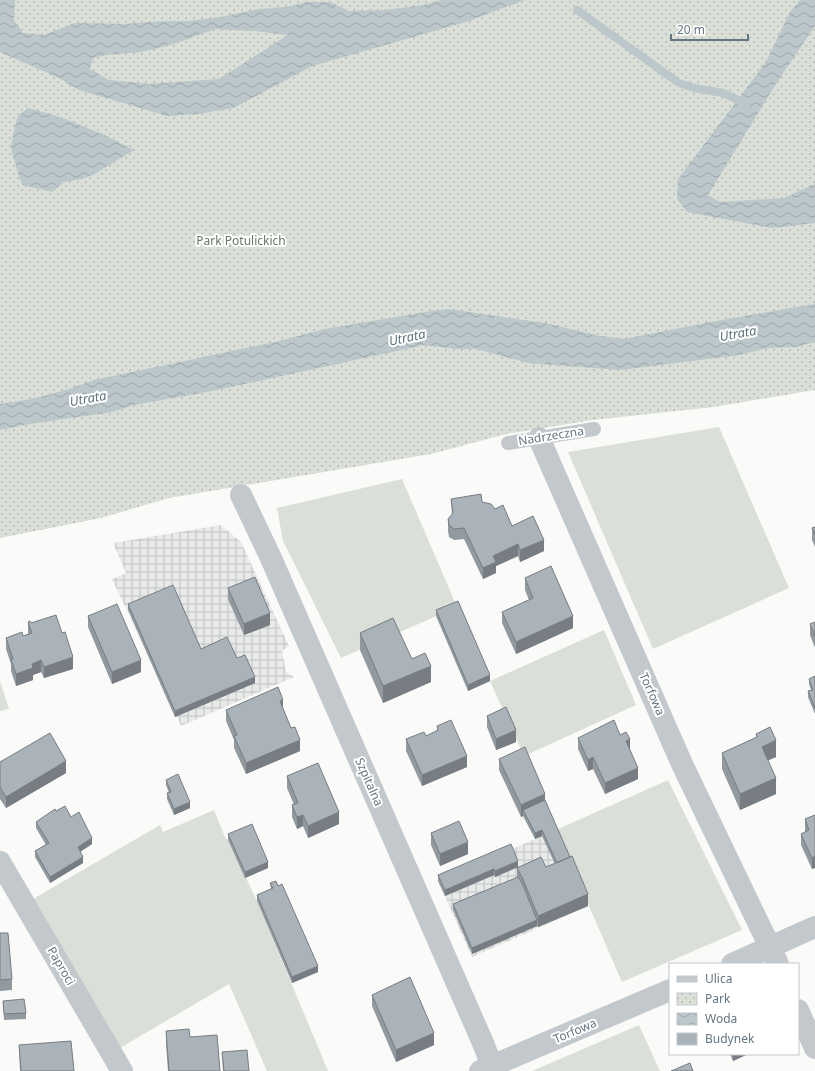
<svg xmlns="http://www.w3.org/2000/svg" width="815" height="1071" font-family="'Noto Sans',sans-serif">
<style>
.industrial{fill:url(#industrial-grid)}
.grass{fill:#dadfd7}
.park{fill:url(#park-dots)}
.water{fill:url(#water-waves);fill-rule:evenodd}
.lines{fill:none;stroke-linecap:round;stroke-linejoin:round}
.stream{stroke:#bbc7cb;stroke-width:8}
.lane{stroke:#c3c8cc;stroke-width:14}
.street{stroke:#c3c8cc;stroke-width:22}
.wall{fill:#929a9f}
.shaded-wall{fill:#777d82}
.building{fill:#aab3b9;stroke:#777d82}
.labels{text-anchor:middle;stroke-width:4;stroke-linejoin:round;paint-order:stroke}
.park-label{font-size:12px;fill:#687a64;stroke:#fff}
.street-label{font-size:12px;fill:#657683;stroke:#fff}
.water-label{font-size:13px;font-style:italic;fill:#60757c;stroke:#fff}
</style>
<defs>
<pattern id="industrial-grid" width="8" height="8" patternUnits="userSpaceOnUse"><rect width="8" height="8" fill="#e8e9e9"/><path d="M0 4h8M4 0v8" fill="none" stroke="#c0c1c2"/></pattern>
<pattern id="park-dots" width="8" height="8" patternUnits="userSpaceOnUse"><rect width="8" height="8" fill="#dadfd7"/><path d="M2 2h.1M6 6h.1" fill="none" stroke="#b4b9b4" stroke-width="1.8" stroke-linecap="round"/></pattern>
<pattern id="water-waves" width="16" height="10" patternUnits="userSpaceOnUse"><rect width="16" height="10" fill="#bbc7cb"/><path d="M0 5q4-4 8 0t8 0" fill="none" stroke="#9ca6aa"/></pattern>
</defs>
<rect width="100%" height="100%" fill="#fafaf8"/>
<path class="industrial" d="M221 525 241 542 289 646 282 651 286 672 294 677 181 726 177 716 175 717 128 611H127L112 579 126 573 113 543Z
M556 830 588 906 472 957 438 881Z"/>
<path class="grass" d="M719 427 789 588 653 649 568 452Z
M402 479 457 607 341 658 283 541 277 508Z
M604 630 636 705 524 756 490 681Z
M0 681 9 709 0 711Z
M668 780 742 930 622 982 556 830Z
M214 810 225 837 228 840 257 901 328 1071H267L229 984 120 1048 33 899 160 825 163 832Z
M639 1025 660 1071H532Z"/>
<path class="park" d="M0 0H815V390L714 407 593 420 506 434 431 454 169 498 101 518 0 538Z"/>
<path class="water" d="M0 0H15L14 20 23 33 44 35 75 23 125 24 164 21H189L221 17 259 9 286 7 307 2H330L349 11 386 10 423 5 442 0H524L469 21 312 66 275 86 233 108 198 114 167 116 79 90 57 77 0 52ZM215 29 253 31 288 35 219 79 149 84 109 80 90 69 93 58C108 53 124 54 140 52 166 48 190 38 215 29Z
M800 0H815V26L776 84 708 195 720 202 784 198 815 184V223L772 228 687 212 677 199 678 179 766 62 790 12Z
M28 108C65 117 100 132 134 150L93 175 82 179 64 182 52 192 23 185 19 177 11 148 14 130 18 116Z
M815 304V342L796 347 768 348 739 355 620 370 528 363 476 349H455L424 345 212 391 134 405 112 412 29 424 0 430V404C32 400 64 392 94 380L275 342 325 329 432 311 448 309 545 323 600 336 624 339 727 319Z"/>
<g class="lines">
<path class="stream" d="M577 10 679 83 694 88 723 93 747 104"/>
<path class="lane" d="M508 443 594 429"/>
<path class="street" d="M539 438 682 764 778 964
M241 495 270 556 483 1043 494 1071
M0 862 122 1071
M732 964 815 927
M798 1010 815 1048
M480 1071 670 990"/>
</g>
<path class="wall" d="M451 499 482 502 544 551 520 562 518 556 496 566V573L483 579 464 539 454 540 449 537 448 531V519L452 515Z
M815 527V547L812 540V528Z
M525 578 573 628 516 654 502 623V612L529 600 525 590Z
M228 588 270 625 244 635 228 599Z
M128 604 201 649 237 658 255 683 175 717 128 610Z
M436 610 490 681 468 691 436 616Z
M88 616 141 672 112 684 88 627Z
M28 622 31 623 73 669 44 678 41 672 33 675V680L16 686 11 671V664L6 649V638L23 636 28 634Z
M815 622V648L810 635V624Z
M360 633 412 659 431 682 383 703 360 650Z
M815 676V714L808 697V691L811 690 809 684V679Z
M283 709 300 751 246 774 234 748V740L226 721V710Z
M487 716 516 742 496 750 487 727Z
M437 726 467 767 422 786 406 751V739L426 736 437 731Z
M756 734 776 757 768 760 776 794 740 810 722 769V753L756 738Z
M620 735 630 749 638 779 605 794 593 769 588 771 578 749V738Z
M499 759 545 800 588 906 538 927 537 926 472 954 453 910V904L517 878V868L546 867 555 864 542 836 535 839 523 816 521 817 499 770Z
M0 762 66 773 6 808 0 799Z
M287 776 339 824 308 838 303 826 297 829 292 817V805H294L287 788Z
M166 780 190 808 174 815 167 799V793H169L166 785Z
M56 811 71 817 92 844 80 852 83 863 50 883 35 857V851L46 845 36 828V822Z
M815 815V868L812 869 801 845V834L805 832V819Z
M431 833 468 854 440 866 431 845Z
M228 834 268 868 245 878 228 840Z
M518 867 495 877 494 875 445 896 438 881V875Z
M270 883 278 886 318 972 292 983 257 901V895L271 889Z
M0 933 12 979V990L0 991Z
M372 995 434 1045 396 1062 372 1006Z
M3 1001 26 1013V1019L4 1020Z
M166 1031 190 1037 220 1071H168L166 1043Z
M19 1045 74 1071H20Z
M222 1052 249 1071H223Z
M730 1054H748L733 1061Z"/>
<path class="shaded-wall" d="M544 540V551L520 562V550Z
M518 544V556L496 566V573L483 579V568L493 556Z
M270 613V625L244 635V624Z
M573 616V628L516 654V642Z
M73 657V669L44 678V667Z
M41 660V672L33 675V680L16 686V674L32 664Z
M141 660V672L112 684V672Z
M431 666V682L383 703V686Z
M490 675V681L468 691V685Z
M255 677V683L175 717V711Z
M283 700V711L280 701Z
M516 730V742L496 750V739Z
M630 739V751L626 741Z
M300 740V751L246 774V763Z
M776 740V757L762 763V747Z
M467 756V767L422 786V775Z
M593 757V769L588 771V760Z
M66 761V773L6 808V797Z
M638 768V779L605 794V783Z
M776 778V794L740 810V794Z
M545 794V806L523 810V816L521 817V805Z
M190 802V808L174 815V809Z
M339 812V824L308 838V826Z
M303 815V826L297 829V817Z
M542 830V836L535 839V833Z
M92 838V844L78 853V847Z
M468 842V854L440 866V854Z
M815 856V868L812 869V858Z
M83 857V863L50 883V877Z
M518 861V867L495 877V871Z
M268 862V868L245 878V872Z
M494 869V875L445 896V890Z
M588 894V906L538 927V916Z
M537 920V926L472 954V948Z
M318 966V972L292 983V977Z
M434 1033V1045L396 1062V1050Z
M733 1054H748L733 1061Z"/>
<path class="building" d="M481 494 482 502 491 504 495 509 503 505 512 526 533 516 544 540 520 550 518 544 493 556 496 562 483 568 464 528 454 529 449 525 448 519 453 513 451 499Z
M815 527V535L812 528Z
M551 566 573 616 516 642 502 612 533 598 525 578Z
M255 577 270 613 244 624 228 588Z
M173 585 201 649 227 637 237 658 245 655 255 677 175 711 128 604Z
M458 601 490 675 468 685 436 610Z
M117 604 141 660 112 672 88 616Z
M56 615 62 633 65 632 73 657 44 667 41 660 32 664 33 668 16 674 11 659H13L6 638 22 632 23 636 32 633 28 622 30 621 31 623Z
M393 618 412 659 425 653 431 666 383 686 360 633Z
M815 622V636L810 624Z
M815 676V708L808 691 813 690 809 679Z
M278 687 283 700 280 701 291 728 295 727 300 740 246 763 234 736 237 735 226 710Z
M506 707 516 730 496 739 487 716Z
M451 720 467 756 422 775 406 739 424 732 426 736 438 730 437 726Z
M614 720 620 735 626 732 630 739 626 741 638 768 605 783 593 757 588 760 578 738Z
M770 727 776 740 762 747 776 778 740 794 722 753 757 737 756 734Z
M50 733 66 761 6 797 0 787V762Z
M525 747 545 794 521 805 499 759Z
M318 763 339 812 308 826 303 815 297 817 292 805 298 803 287 776Z
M178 774 190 802 174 809 167 793 171 792 166 780Z
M545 800 570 857 557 863 542 830 535 833 523 810Z
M65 806 71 817 79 812 92 838 78 847 83 857 50 877 35 851 49 843 36 822 55 809 56 811Z
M815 815V856L812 858 801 834 809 830 805 819Z
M459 821 468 842 440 854 431 833Z
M252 824 268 862 245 872 228 834Z
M511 844 518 861 495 871 494 869 445 890 438 875Z
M572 856 588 894 538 916 522 877 517 868 541 857 546 867Z
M518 877 522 883 537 920 472 948 453 904Z
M276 881 278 886 282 884 318 966 292 977 257 895 273 888 270 883Z
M0 933H8L12 979 0 980Z
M410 977 434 1033 396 1050 372 995Z
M24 999 26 1013 4 1014 3 1001Z
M189 1029 190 1037 217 1035 220 1071H169L166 1031Z
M71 1041 74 1071H21L19 1045Z
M247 1050 249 1071H224L222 1052Z
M690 1063 693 1071H671Z"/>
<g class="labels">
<g class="park-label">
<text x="241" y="245">Park Potulickich</text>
</g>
<g class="street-label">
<text transform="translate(551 436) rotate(-9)" y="4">Nadrzeczna</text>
<text transform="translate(652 694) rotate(66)" y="4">Torfowa</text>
<text transform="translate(369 782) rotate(66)" y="4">Szpitalna</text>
<text transform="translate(61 966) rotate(60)" y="4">Paproci</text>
<text transform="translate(575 1031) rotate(-23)" y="4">Torfowa</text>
</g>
<g class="water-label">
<text transform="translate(738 333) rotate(-10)" y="5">Utrata</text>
<text transform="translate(407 337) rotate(-12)" y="5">Utrata</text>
<text transform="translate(88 398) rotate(-10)" y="5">Utrata</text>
</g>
</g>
<rect x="669" y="963" width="130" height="92" fill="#ffffff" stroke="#c1c8cd"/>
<rect x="677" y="976" width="20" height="6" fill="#c3c8cc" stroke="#c1c8cd"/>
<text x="705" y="983" font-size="12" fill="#657683">Ulica</text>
<rect x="677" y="993" width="20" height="12" fill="url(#park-dots)" stroke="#c1c8cd"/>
<text x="705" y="1003" font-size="12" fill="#657683">Park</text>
<rect x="677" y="1013" width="20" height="12" fill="url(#water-waves)" stroke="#c1c8cd"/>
<text x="705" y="1023" font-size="12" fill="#657683">Woda</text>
<rect x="677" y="1033" width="20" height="12" fill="#aab3b9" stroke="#c1c8cd"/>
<text x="705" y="1043" font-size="12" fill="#657683">Budynek</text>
<path d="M671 34v6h77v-6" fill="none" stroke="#657683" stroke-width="2"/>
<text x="677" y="34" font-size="12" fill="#657683" stroke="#ffffff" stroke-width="3" paint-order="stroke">20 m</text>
</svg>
